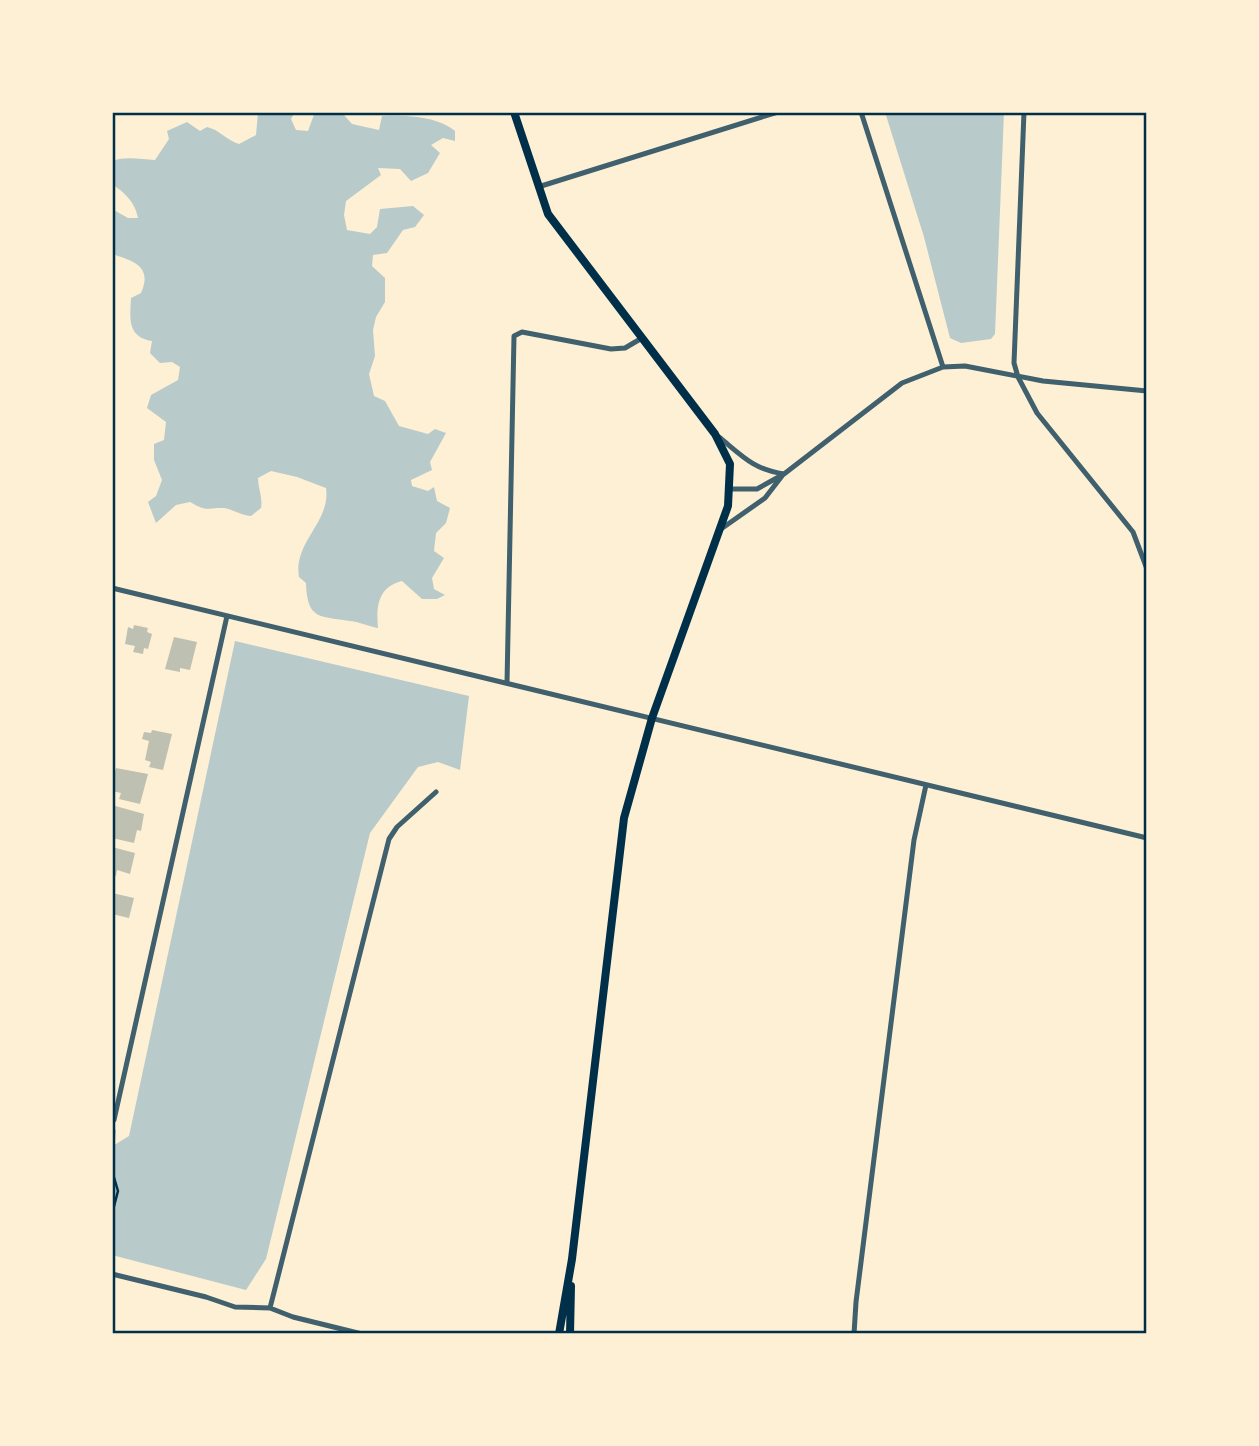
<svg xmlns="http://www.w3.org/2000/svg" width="1259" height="1446" font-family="'Source Sans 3',sans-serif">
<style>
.green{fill:#b9caca}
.building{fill:#bec0b2}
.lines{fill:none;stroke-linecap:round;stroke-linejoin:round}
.path{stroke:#003049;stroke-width:2.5}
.minor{stroke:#3f606c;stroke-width:5}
.secondary{stroke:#003049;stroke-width:8}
.neatline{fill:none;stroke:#003049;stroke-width:2.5}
</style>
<rect width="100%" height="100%" fill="#fdf0d5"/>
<path class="green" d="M258 112H295L291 119 296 130 308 131 315 112H338L344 115 352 124 379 130 382 116C406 115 437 116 455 131V141L443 138 431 145 440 153 428 173 411 181 400 169 378 168 381 175 346 201 344 215 347 230 370 234 377 227 380 209 413 206 424 215 415 227 403 230 387 253 373 255 372 266 385 278V302L376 317 373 330 375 356 369 374 374 396 385 401 399 426 428 434 435 429 446 433 430 462 432 470 411 480 412 486 428 491 434 487 437 501 450 508 446 523 436 533 434 551 444 558 432 578 434 589 445 595 437 599H422L402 581C378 587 376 606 378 628 368 626 360 622 350 621 321 616 307 621 306 583L299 577C293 542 331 522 326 488L297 477 271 471 258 478C258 488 263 498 261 508L251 516C240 515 232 509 224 508 206 507 209 513 190 502L176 505 156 523 148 502 156 496 162 480 154 460V444L164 440 166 422 147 408 151 395 178 380 180 367 172 362 160 363 150 353 152 341C127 337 130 318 131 298L141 293C153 266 133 261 112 254V209L128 218H138C135 202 125 193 112 184V161C125 156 141 159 155 160L169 139 167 131 187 122 200 131 207 127C220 130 226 140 239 144L256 135Z
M885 112H1004L995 334 991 339 961 343 950 338 924 237Z
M235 641 469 696 460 770 438 762 418 767 370 833 266 1259 246 1290 112 1255V1144H116L129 1136Z"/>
<path class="building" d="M134 625 148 628 147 632 152 634 148 649 144 648 143 654 133 652 135 646 125 644 128 627 133 629Z
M174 637 197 642 190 670 180 668V672L165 669Z
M152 730 172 734 163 770 149 767 151 762 145 760 149 741 142 739 144 732 151 733Z
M116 768 148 774 140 804 119 799 121 793 112 791V781Z
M112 805 144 814 141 831 137 830 134 843 112 838Z
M112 847 135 853 130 874 117 870 116 876 112 875Z
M112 893 134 898 129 918 112 914Z"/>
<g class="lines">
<path class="path" d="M112 1214 118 1191 113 1174 114 1130"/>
<path class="minor" d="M861 112 943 367
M1024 112 1014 363 1018 377 1037 413 1133 532 1147 569
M538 187 778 112
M719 437C741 455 754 470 784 474
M730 489H757L784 474 902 383 943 367 965 366 1043 381 1147 391
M721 529 765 498 782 476
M112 588 1147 838
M507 683 514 336 522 332 611 349 625 348 642 338
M114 1120 227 616
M112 1274 206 1297 235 1307 270 1308 293 1317 362 1334
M270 1308 389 839 397 827 436 792
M854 1334 856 1302 914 840 926 785"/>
<path class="secondary" d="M514 112 548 214 715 434 730 464 728 506 652 718 624 818 572 1259 559 1334
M570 1334 571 1286"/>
</g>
<rect width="1259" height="1446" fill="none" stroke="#fdf0d5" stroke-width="228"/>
<rect x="114" y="114" width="1031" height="1218" class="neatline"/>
</svg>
